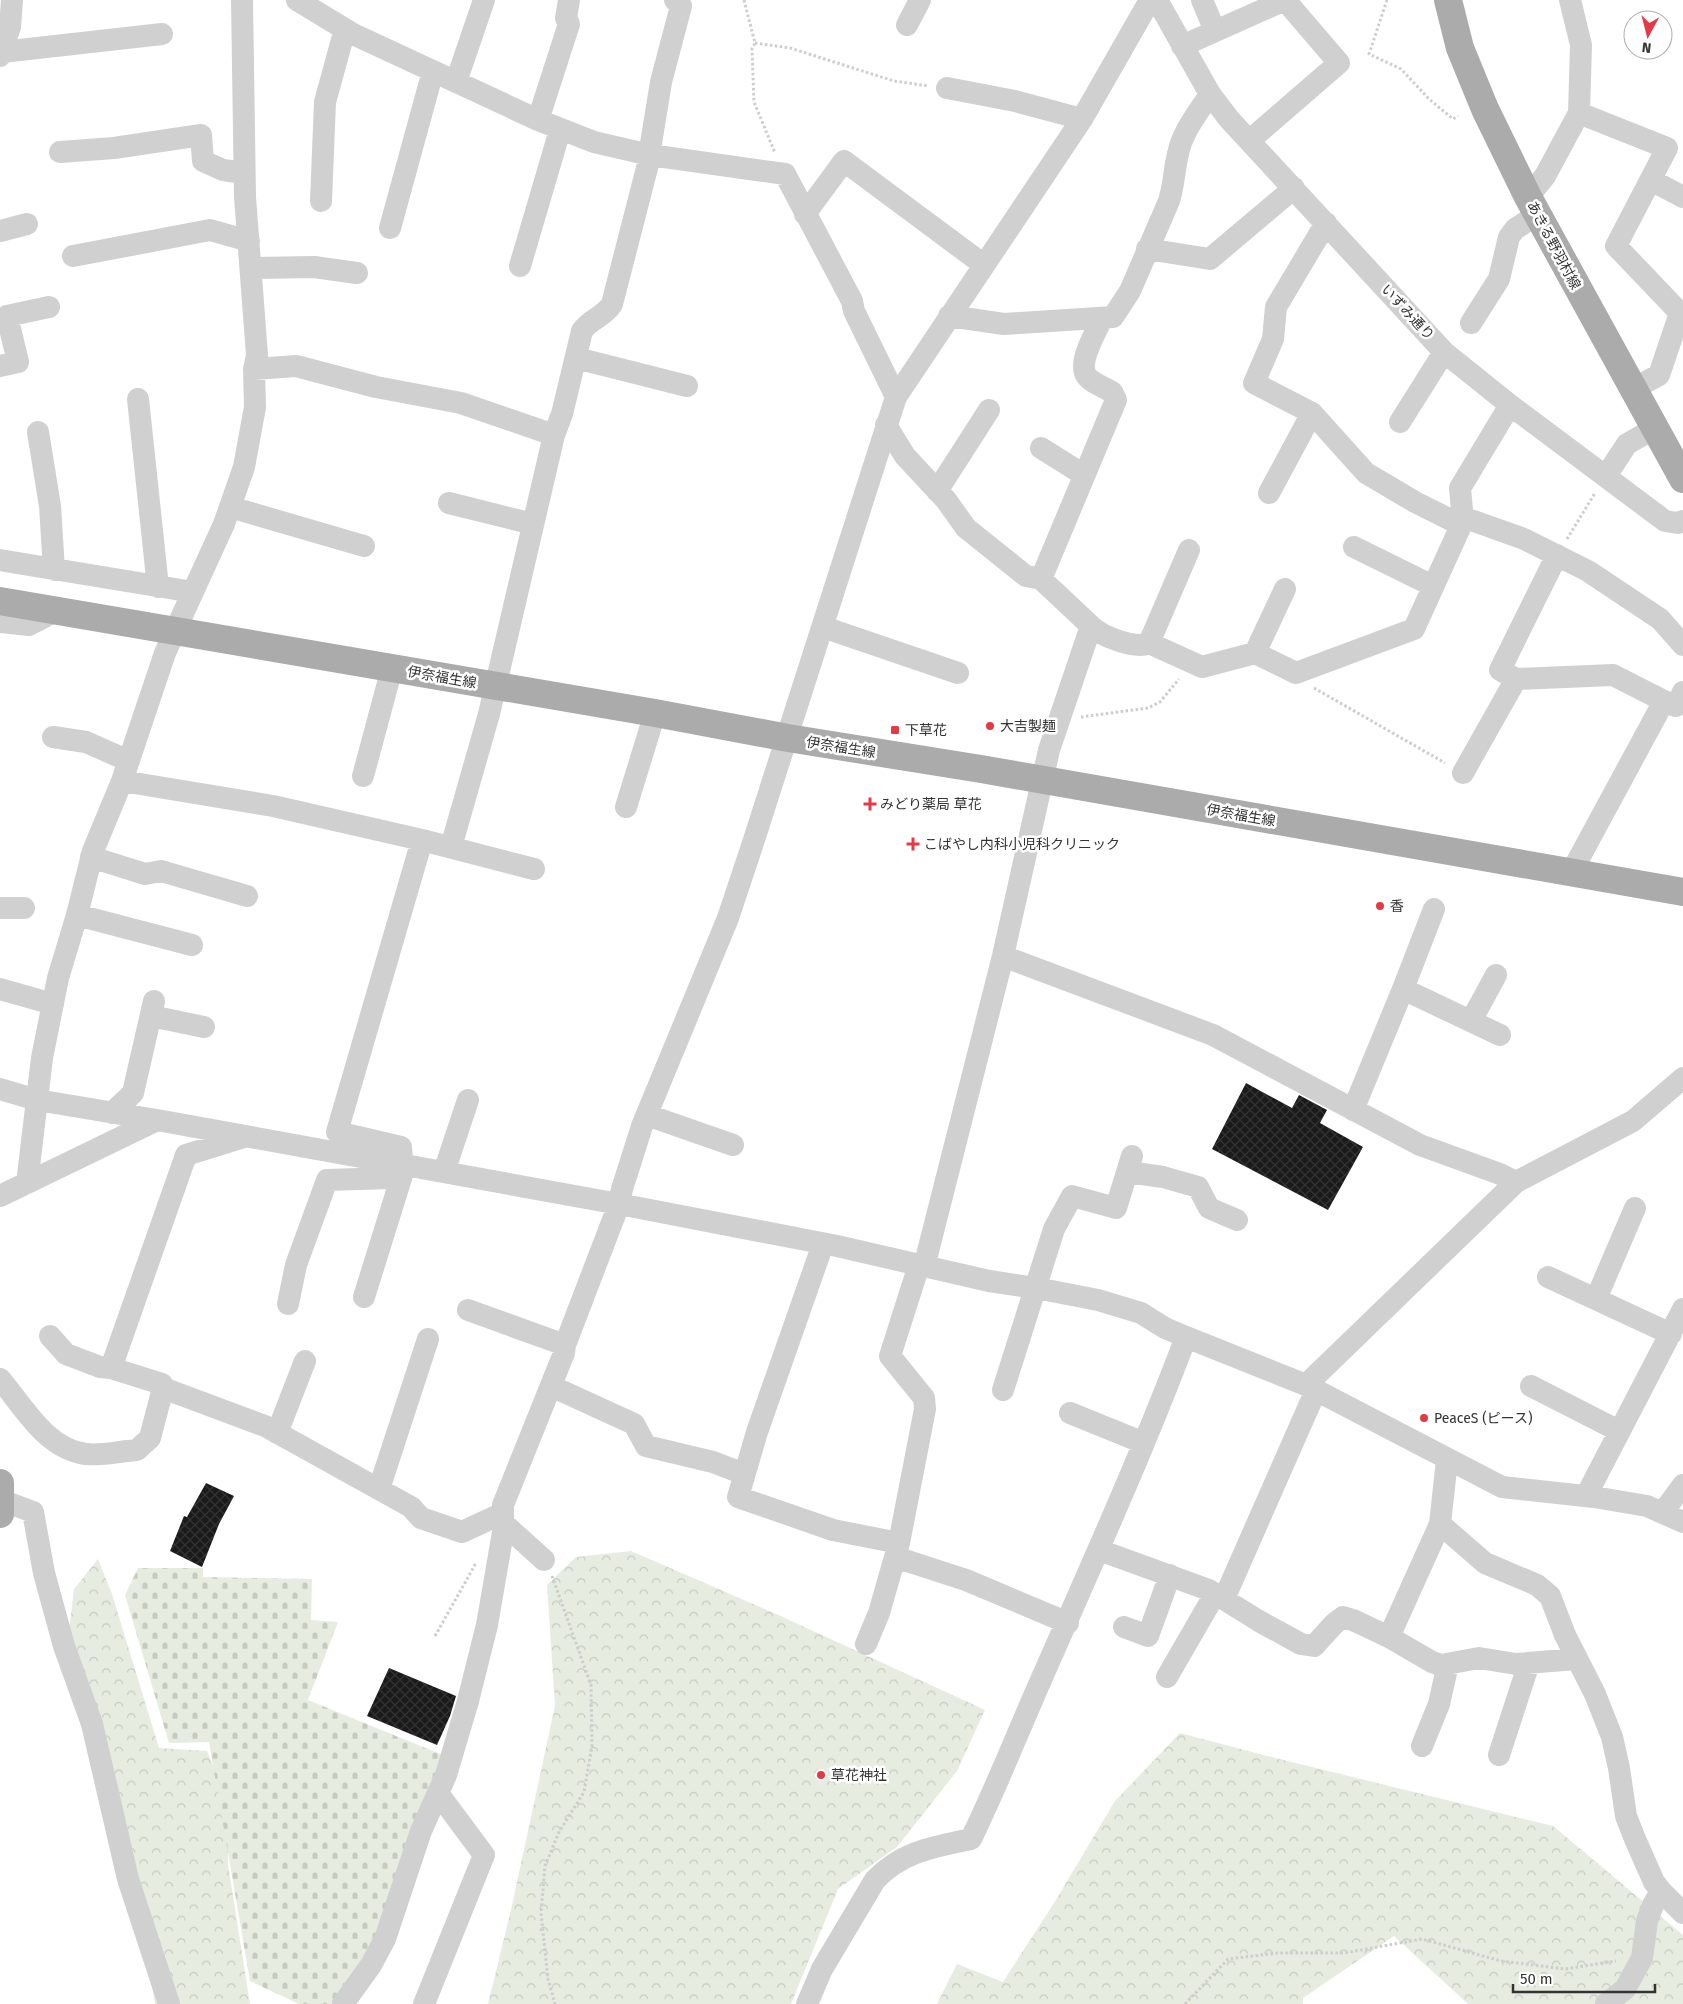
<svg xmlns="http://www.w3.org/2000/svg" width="1683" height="2004" font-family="'Fira Sans','Noto Sans JP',sans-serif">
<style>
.forest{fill:url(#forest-crowns)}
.cemetery{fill:url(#cemetery-stones)}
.building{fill:url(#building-cross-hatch)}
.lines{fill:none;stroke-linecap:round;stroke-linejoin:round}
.path{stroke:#cdcdcd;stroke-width:3;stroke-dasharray:2.5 2.5;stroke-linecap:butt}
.minor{stroke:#d0d0d0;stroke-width:22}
.major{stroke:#ababab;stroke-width:28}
.poi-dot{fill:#e63946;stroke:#fff;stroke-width:2}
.labels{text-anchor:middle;stroke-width:5;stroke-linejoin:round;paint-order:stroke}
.street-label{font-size:14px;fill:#333;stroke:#fff}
.poi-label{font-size:14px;fill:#333;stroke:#fff;text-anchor:start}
</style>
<defs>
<pattern id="forest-crowns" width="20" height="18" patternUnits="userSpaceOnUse" patternTransform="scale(1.25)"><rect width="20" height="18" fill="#e6ecdf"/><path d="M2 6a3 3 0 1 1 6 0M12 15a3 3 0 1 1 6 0" fill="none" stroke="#c6cbc0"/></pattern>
<pattern id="cemetery-stones" width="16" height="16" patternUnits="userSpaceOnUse" patternTransform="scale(1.25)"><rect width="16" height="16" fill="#e6ecdf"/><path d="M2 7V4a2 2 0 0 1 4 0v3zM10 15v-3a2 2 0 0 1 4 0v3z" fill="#c6cbc0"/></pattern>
<pattern id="building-cross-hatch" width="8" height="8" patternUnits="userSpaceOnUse" patternTransform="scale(1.25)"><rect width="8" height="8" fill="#1a1a1a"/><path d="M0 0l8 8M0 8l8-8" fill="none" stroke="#333"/></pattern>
</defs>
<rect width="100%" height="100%" fill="#fff"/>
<path class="forest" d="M631 1551 774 1613 985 1710 957 1771 897 1847 838 1889 791 2004H488L511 1910 555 1706 547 1585 576 1557Z
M98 1559 112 1594 159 1748 207 1751 227 1799 228 1864 250 2004H155L137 1897 68 1640 74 1589Z
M1180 1733 1279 1759 1553 1826 1683 1935V2004H1468L1394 1936 1303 1998V2004H937L957 1964 1003 1982 1054 1903 1115 1801Z"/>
<path class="cemetery" d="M138 1568H203V1577L312 1579 311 1620 338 1622 308 1700 445 1756 378 1937 335 2004H299L250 1981 209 1742 169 1743 125 1595Z"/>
<path class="building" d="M1246 1083 1292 1108 1299 1095 1327 1110 1320 1123 1363 1147 1328 1210 1212 1149Z
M206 1483 234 1496 219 1524 202 1567 170 1551 184 1516 187 1517Z
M389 1668 456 1696 450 1716 437 1745 367 1716Z"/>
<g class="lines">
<path class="path" d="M744 0 755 43 752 49 754 102 775 153
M1387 0 1369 54 1401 69 1429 99 1453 119 1458 116
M755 43 790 48 894 81 929 86
M1567 539 1595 493
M1314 688 1445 763
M1081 717 1148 708 1160 702 1179 679
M552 1576 591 1685 592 1746 584 1792 559 1832 545 1866 541 1913 548 1979 555 2004
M435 1636 476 1563
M1185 2004 1228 1959 1278 1953H1344L1422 1939 1501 1961 1565 1969 1616 1961"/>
<path class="minor" d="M297 0 353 34 538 120 594 142 650 155 785 174 852 301 854 311 896 397
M1157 0 1210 94 1229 119 1444 352 1510 405 1665 521 1678 523 1683 521
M1202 0 1215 31
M907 25 920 0
M1182 46 1285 0
M2 52 162 34
M0 56 10 27 12 0
M456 82 484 0
M947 88 1015 101 1082 119
M1579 113 1667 148 1616 246 1680 313 1659 375 1633 389
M538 120 569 24 566 18 569 0
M1250 140 1339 63 1285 0
M60 152 114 148 201 135 203 161 223 170 244 173
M1651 180 1683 197
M1528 197 1545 176 1579 113 1581 45 1570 0
M321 201 325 102 345 29
M805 214 844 161 984 265
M1326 223 1276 307 1273 339 1254 383 1312 413 1366 473 1415 502 1461 525
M390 228 433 71
M0 231 27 224
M1147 249 1210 259 1294 188
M73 256 210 230 249 241
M520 266 560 130
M251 268 314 267 357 273
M949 316 1004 324 1113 317 1130 291 1169 201C1174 185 1174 170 1178 154 1182 132 1198 113 1210 94
M1471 323 1499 279 1509 237 1515 229 1538 214
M576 358 687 386
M0 366 18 362 7 316 49 307
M254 369 296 366 376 387 461 403 554 435
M138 399 158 587
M1400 422 1444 352
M886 425 905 456 946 500 966 528 1026 576 1041 579 1091 626 1049 750 1003 956 924 1267
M38 432 50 506 54 570
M1041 448 1084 475
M1606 476 1627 444 1655 428
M937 491 989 410
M1269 493 1312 413
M449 503 533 524
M230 507 364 546
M1463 521 1471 520 1524 539 1588 571 1660 619 1683 645
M1354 547 1433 586
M1557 555 1500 670 1516 679 1613 675 1664 701 1571 873
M0 560 193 592
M1041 579 1116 400 1112 392C1104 387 1091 383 1086 375 1078 361 1096 332 1102 319
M0 622 29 625 56 611
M1091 626C1101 636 1136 650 1149 643L1202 667 1255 653 1296 673 1414 629 1463 521 1460 488 1510 405
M823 627 958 673
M1149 643 1189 550
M1255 653 1285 589
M1664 701 1676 706 1683 692
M53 737 86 742 129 761
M1463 773 1516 679
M363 776 392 668
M122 781 273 806 422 840 534 869
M626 807 655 713
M451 847 489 714 554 435 562 414 582 331C591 318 603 318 612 304L647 168 661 82 681 6 675 0
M91 857 145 874 161 871 247 896
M0 908H24
M77 915 192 945
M1003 956 1213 1035 1420 1145 1500 1174 1516 1182
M0 989 53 1004
M1403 989 1500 1035
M151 1016 204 1027
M1471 1021 1496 975
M0 1089 37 1100 157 1120
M1353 1110 1403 989 1434 909
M112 1113 133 1093 154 1001
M647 1115 733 1145
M444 1172 468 1100
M1128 1172 1163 1177 1198 1187 1209 1208 1237 1220
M27 1183 42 1058 58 978 77 915 93 851 122 781 165 653 224 524 244 467 255 407 254 369 257 355 245 197 242 0
M0 1196 157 1120 619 1204 837 1246 989 1281 1036 1288 1098 1300 1141 1313 1165 1328 1186 1337 1306 1385 1502 1487 1594 1497 1647 1506 1683 1522
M823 1244 757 1432 738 1497 833 1530 899 1543 895 1557 966 1580 1068 1623
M1548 1277 1671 1334
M364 1297 403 1172 401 1147 337 1132 422 840
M1596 1299 1635 1208
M288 1304 296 1265 327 1180 391 1178 402 1164
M468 1310 565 1345
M50 1336 66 1354 100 1367 111 1368
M0 1379C24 1407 46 1449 86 1454 102 1456 121 1451 137 1450L150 1438 163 1388 265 1426 411 1507 421 1518 462 1532 503 1513
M1306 1385 1516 1182 1633 1121 1683 1078
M551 1386 634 1424 646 1446 713 1462 744 1474
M1531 1386 1619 1431
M163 1388 162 1384 111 1368 186 1155 244 1137
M1003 1390 1054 1229 1072 1196 1116 1208 1132 1156
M1070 1413 1144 1443
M277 1433 305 1361
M1447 1460 1440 1524 1485 1563 1537 1585 1550 1596 1565 1635 1595 1694 1612 1737 1619 1768 1626 1816 1635 1839 1654 1882 1661 1891 1683 1913
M379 1489 428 1339
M1586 1496 1683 1309
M1 1500 33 1512 44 1573 64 1646 92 1724 128 1879 169 2004
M1663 1512 1683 1485
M503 1523 544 1560
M899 1543 925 1409 924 1398 890 1356 919 1265
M1099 1550 1209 1590 1259 1621 1301 1644 1314 1646 1334 1624 1343 1617 1353 1620 1389 1637 1432 1662 1441 1665 1479 1658 1516 1664 1576 1659
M1224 1599 1316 1390
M1124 1627 1148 1636 1170 1575
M1389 1637 1440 1524
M866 1644 879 1613 895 1557
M1167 1677 1215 1594
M1422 1746 1439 1704 1448 1664
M1499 1755 1529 1663
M343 2004 371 1965 385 1939 421 1831 446 1775 468 1701 487 1625 503 1532V1505L564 1353 565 1345 619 1204 622 1189 642 1126 728 918 752 846 896 397 1082 119 1150 0
M424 2004 484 1855 438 1793
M807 2004 822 1969 875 1880C903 1851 934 1847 971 1839 994 1792 1013 1744 1034 1696 1086 1577 1140 1459 1186 1337
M1606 2004 1625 1989 1642 1958 1647 1921 1653 1905 1661 1891"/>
<path class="major" d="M1448 0 1460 48 1485 109 1528 197 1683 479
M0 601 655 713 788 738 981 769 1683 892
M0 1483V1514"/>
</g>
<g class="poi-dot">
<circle cx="990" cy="726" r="5"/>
<rect x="890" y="725" width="10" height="10" rx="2.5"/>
<path d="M867.5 796.5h5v5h5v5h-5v5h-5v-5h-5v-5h5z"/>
<path d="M910.5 836.5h5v5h5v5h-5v5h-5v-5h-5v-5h5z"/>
<circle cx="1380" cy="906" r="5"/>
<circle cx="1424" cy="1418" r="5"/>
<circle cx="821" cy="1775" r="5"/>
</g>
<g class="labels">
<g class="street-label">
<text transform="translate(1554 245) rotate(62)" y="5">あきる野羽村線</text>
<text transform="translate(1408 312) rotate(47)" y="5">いずみ通り</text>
<text transform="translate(442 677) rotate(10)" y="5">伊奈福生線</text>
<text transform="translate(841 747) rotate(9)" y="5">伊奈福生線</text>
<text transform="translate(1241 815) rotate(10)" y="5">伊奈福生線</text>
</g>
<g class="poi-label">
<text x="1000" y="731">大吉製麺</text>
<text x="905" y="735">下草花</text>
<text x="880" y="809">みどり薬局 草花</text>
<text x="924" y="849">こばやし内科小児科クリニック</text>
<text x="1390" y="911">香</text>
<text x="1434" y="1423">PeaceS (ピース)</text>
<text x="831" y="1780">草花神社</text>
</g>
</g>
<g transform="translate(1648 35) rotate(187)"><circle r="24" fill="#ffffff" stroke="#adadad"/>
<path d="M0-4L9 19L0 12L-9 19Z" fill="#e63946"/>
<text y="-8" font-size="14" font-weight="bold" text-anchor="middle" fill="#333333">N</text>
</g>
<path d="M1513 1984v8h142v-8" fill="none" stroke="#333333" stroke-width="2.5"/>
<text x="1520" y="1984" font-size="15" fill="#333333" stroke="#ffffff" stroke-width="4" paint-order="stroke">50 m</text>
</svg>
